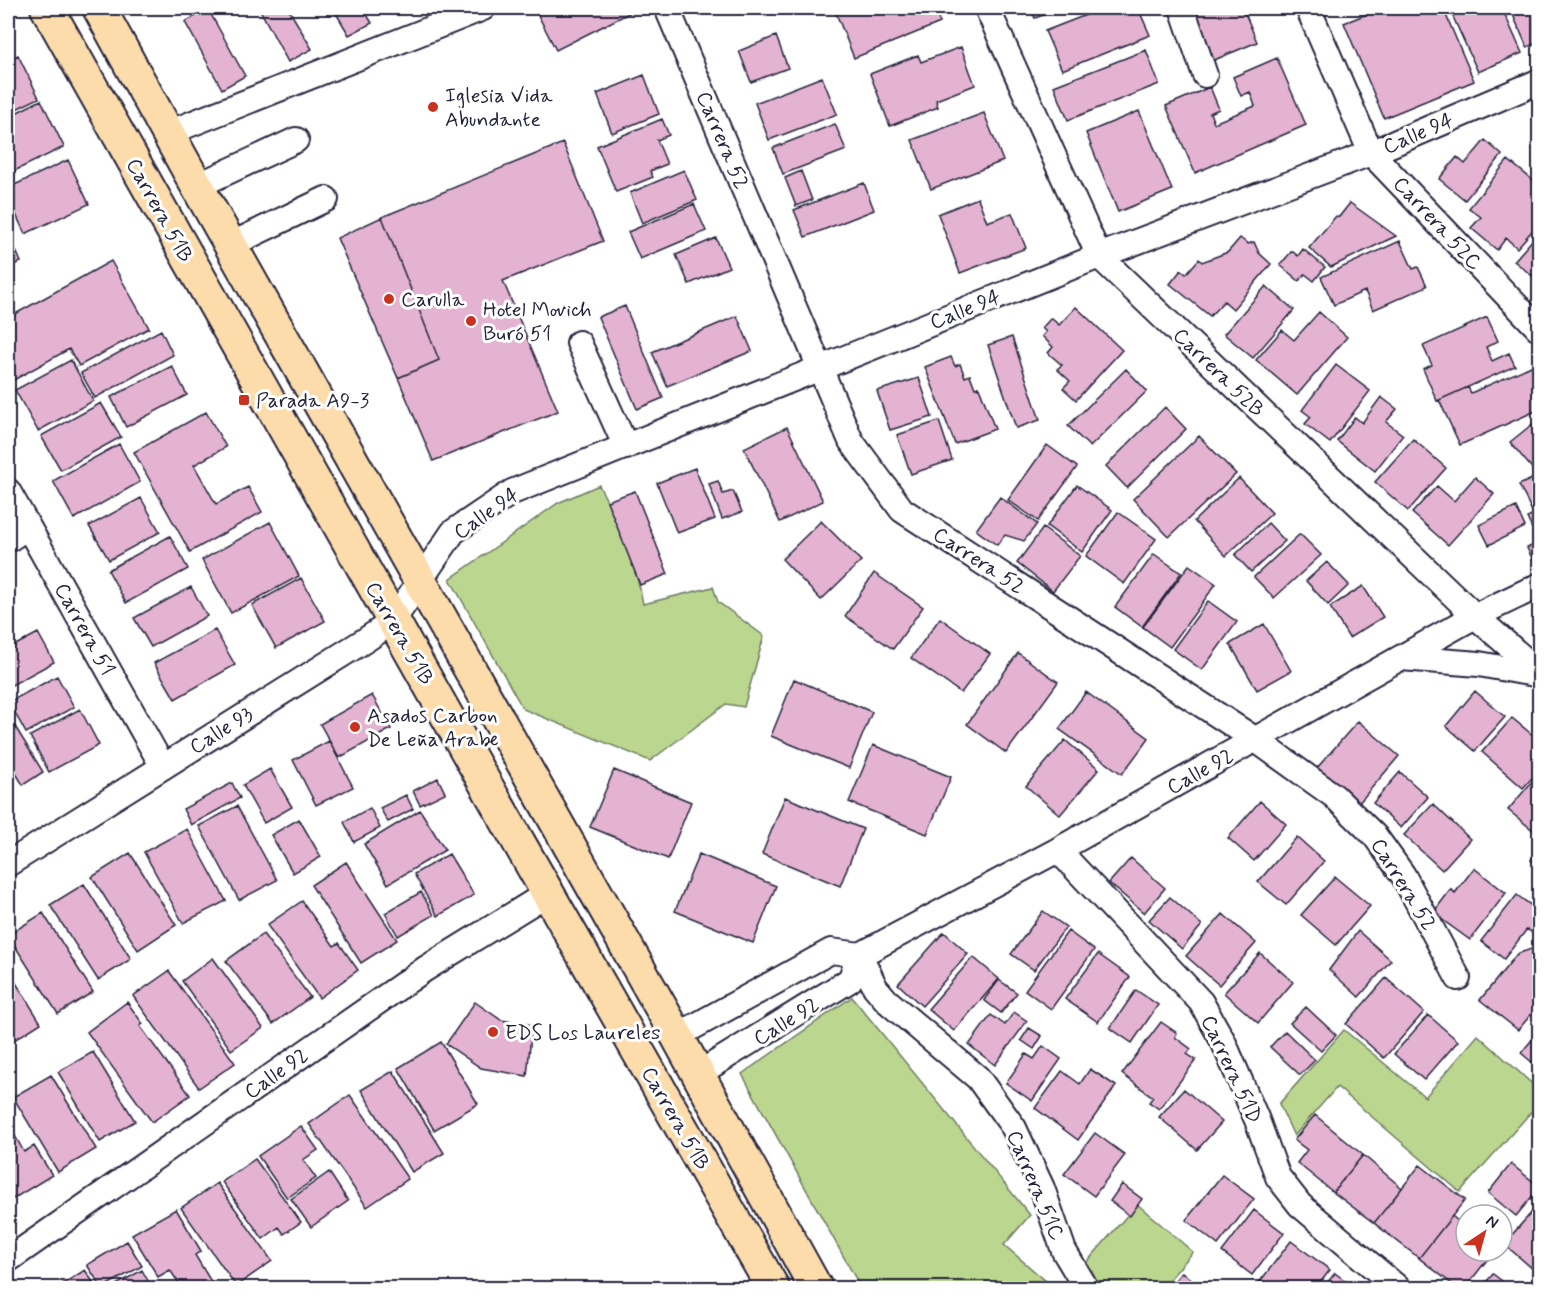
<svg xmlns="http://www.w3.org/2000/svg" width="1547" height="1296" font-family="Mynerve,sans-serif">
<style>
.green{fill:#bbd68e;stroke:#6e7c64;stroke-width:1.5}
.building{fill:#e4b3d2;stroke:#22223b;stroke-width:1.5}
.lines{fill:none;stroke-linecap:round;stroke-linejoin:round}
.minor-casing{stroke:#22223b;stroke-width:28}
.major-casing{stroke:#22223b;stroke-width:36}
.minor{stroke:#fff;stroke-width:24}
.major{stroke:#fddcac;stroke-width:32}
.poi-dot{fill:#c8321e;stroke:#fff;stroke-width:2}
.labels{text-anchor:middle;stroke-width:6;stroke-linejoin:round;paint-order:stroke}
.poi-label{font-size:21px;fill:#22223b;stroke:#fff;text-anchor:start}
.street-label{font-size:21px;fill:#22223b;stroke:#fff}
</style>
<rect width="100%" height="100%" fill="#fff"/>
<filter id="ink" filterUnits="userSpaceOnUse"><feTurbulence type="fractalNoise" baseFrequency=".0167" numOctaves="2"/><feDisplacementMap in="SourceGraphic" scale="12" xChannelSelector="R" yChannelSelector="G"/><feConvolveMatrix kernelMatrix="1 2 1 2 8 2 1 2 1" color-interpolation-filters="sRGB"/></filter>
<g filter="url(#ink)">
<path class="green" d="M599 485C617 519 637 567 643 604L713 587 718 602 764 636 744 707 726 704 650 761 523 709 450 579 558 503Z
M852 997 1030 1215 1004 1245 1054 1288H861L742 1074Z
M1344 1030 1425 1097 1478 1035 1539 1090V1103L1460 1192 1337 1087 1294 1136 1279 1104Z
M1137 1204 1193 1252 1162 1288H1101L1080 1270Z"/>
<path class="building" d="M259 8H288L312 49 288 62Z
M333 8H363L372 23 349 35Z
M547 8H639L556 50 537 13Z
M834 8H934L940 23 854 58Z
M1030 8H1063L1035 18Z
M1104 8H1138L1150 35 1062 70 1045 31Z
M1204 8H1243L1257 42 1212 61 1191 13Z
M1382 8H1443L1474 81 1384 118 1344 23Z
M1449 8H1502L1522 53 1478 72Z
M1510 8H1540V42L1527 47Z
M208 9 245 76 222 89 185 22Z
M776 36 788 68 751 82 739 51Z
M961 47 975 85 936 100 938 107 890 126 870 74 918 55 921 62Z
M1146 50 1159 84 1068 120 1054 86Z
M18 55 39 98 8 113V60Z
M1277 58 1306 125 1195 173 1166 106 1210 87 1219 109 1210 113 1214 123 1255 106 1250 92 1241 96 1233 77Z
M644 75 659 114 612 133 597 94Z
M822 77 837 114 769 140 755 103Z
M41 100 64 147 8 174V117Z
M1139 111 1172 190 1118 212 1086 133Z
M984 113 1003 161 931 189 912 140Z
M662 119 669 135 657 140 667 164 650 171 653 177 616 192 597 146Z
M835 124 846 150 783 174 773 148Z
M1485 140 1502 155 1465 200 1439 179 1457 157 1465 164Z
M563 143 603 241 503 281 558 411 433 461 398 378 439 360 382 217Z
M68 160 89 204 25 234 8 197V188Z
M1508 160 1540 186V222L1517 248 1506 238 1497 250 1471 228 1481 217 1469 208Z
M684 170 697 200 642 223 630 193Z
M801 171 812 200 796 206 785 178Z
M864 183 874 210 805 237 794 210Z
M978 198 987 222 1012 213 1026 248 960 273 938 214Z
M1350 203 1396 236 1331 267 1309 248 1336 216 1339 217Z
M694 204 706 231 640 259 628 232Z
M382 217 439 360 398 378 337 238Z
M1540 231V282L1514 261Z
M8 232 21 262 8 267Z
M716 238 729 267 689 284 676 255Z
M1240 238 1248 244 1254 242 1259 253 1271 264 1233 309 1224 301 1210 316 1170 284 1181 270 1186 274 1199 259 1202 262 1228 252Z
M1400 241 1413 269 1418 267 1427 286 1373 310 1365 291 1334 305 1321 277Z
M1303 249 1325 267 1314 281 1305 274 1299 281 1280 265 1292 251 1298 256Z
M111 261 149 328 79 366 69 349 12 381 8 373V318Z
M1266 286 1294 310 1253 358 1224 334Z
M625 306 663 398 637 409 598 317Z
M1076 307 1122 350 1076 400 1063 388 1070 381 1057 369 1062 365 1048 353 1053 347 1042 336 1046 332 1042 328 1051 318 1059 325Z
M1319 312 1347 337 1297 395 1256 360 1282 330 1294 340Z
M737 316 752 351 667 386 652 352Z
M1487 317 1498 341 1486 347 1492 361 1509 353 1515 366 1437 401 1423 369 1432 365 1423 346Z
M161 330 173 355 95 398 81 373Z
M1012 337 1040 420 1016 428 988 345Z
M951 357 955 366 960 364 965 377 970 375 975 388 979 387 995 429 955 444 925 367Z
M71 360 93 401 38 431 15 390Z
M1538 363 1540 409 1460 445 1439 400 1468 387 1471 393Z
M1336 365 1370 391 1330 443 1305 424 1311 417 1302 410Z
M172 366 187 395 126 427 111 397Z
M1126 369 1147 391 1090 447 1068 426Z
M919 378 932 417 890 430 877 391Z
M1381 397 1397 409 1386 422 1403 435 1375 471 1337 441 1355 417 1362 423Z
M101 403 121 437 61 470 41 436Z
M1165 407 1186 429 1127 488 1106 466Z
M206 412 226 447 194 465 216 504 248 487 262 512 190 552 134 452Z
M1540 418V468L1535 472 1510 442Z
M939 421 952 460 911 474 897 435Z
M787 427 823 501 780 522 744 448Z
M1199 436 1236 474 1169 537 1133 499Z
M1413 439 1446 468 1408 511 1375 482Z
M119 444 140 482 74 519 53 481Z
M1047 445 1077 467 1038 521 1008 500Z
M695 468 715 519 677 533 657 483Z
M1540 475V510L1533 513 1519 485Z
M1475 477 1494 494 1448 545 1412 513 1437 486 1454 501Z
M1239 478 1272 513 1226 556 1194 521Z
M718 481 723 494 733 491 742 512 722 519 709 484Z
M1077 485 1112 510 1082 552 1047 526Z
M635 491 668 574 640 585 607 501Z
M1000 497 1037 524 1024 541 1005 535 997 545 976 530Z
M141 498 160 532 109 560 89 526Z
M1516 507 1525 527 1489 545 1479 525Z
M1118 512 1156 539 1124 584 1086 556Z
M1540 512V535L1536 537 1527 518Z
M821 521 861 561 821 600 782 559Z
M270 522 299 576 231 613 202 560Z
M1268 523 1285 541 1251 572 1235 555Z
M1043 528 1080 556 1053 591 1017 563Z
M1300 534 1321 555 1274 598 1254 577Z
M170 536 188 569 126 603 108 570Z
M1540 542V574L1527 548Z
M1154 554 1181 573 1142 627 1115 607Z
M1327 562 1349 585 1328 605 1306 581Z
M1189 565 1216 584 1170 647 1143 627Z
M874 573 923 607 893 649 845 616Z
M301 578 325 621 276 648 252 605Z
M1363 586 1383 617 1349 638 1330 607Z
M191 587 207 616 151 647 134 618Z
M1208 601 1237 622 1202 670 1173 649Z
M940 618 990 654 961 693 911 658Z
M1264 624 1291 671 1257 690 1230 644Z
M215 630 235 665 175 699 154 663Z
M38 633 54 662 8 687V649Z
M1018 653 1058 682 1006 753 967 724Z
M57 676 74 707 26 733 9 702Z
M794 679 872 712 849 768 771 736Z
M1475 691 1505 717 1475 751 1446 726Z
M1086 692 1149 738 1122 774 1059 729Z
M372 695 391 729 339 758 320 724Z
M80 709 99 745 49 772 30 736Z
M1512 718 1540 741V769L1523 788 1482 752Z
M11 720 43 772 23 785 8 760V722Z
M1358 721 1399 756 1358 804 1317 768Z
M1065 740 1099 769 1060 815 1026 786Z
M329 741 353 787 316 805 293 760Z
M873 745 951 777 927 834 849 802Z
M8 769 16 783 8 789Z
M270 769 292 807 264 823 243 785Z
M614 770 691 802 668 859 590 827Z
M1400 772 1428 797 1401 828 1373 803Z
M1540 772V836L1508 810Z
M438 778 445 793 420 805 413 791Z
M232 783 240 798 191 825 183 809Z
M406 795 413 809 388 822 380 808Z
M785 797 863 829 840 886 762 854Z
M1260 801 1286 824 1254 861 1228 838Z
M1433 804 1470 839 1442 870 1404 835Z
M237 806 277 880 239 900 199 826Z
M370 808 380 828 354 842 344 822Z
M420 810 445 850 388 884 364 844Z
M299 819 321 857 293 873 271 835Z
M187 829 226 901 183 923 144 852Z
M1297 837 1324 861 1286 905 1258 882Z
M1540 851V869L1531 860Z
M130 853 176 925 138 950 92 877Z
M449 854 474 895 438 916 414 874Z
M699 854 776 886 753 943 675 911Z
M1131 858 1165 888 1144 913 1109 883Z
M346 862 397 940 361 963 311 885Z
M1474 868 1506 893 1470 940 1433 913 1451 889 1455 893Z
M1335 877 1370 906 1336 945 1301 915Z
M84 884 131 959 98 980 50 905Z
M421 892 434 915 398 936 385 913Z
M1517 895 1540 912V939L1527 929 1504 959 1481 941Z
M1170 897 1202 925 1182 949 1149 920Z
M302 901 334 946 339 943 358 970 319 998 267 925Z
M1043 911 1066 927 1034 970 1011 954Z
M43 913 93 992 58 1014 8 935Z
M1223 914 1256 943 1219 985 1186 956Z
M1068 931 1094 950 1051 1009 1025 990Z
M1358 931 1391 960 1359 997 1329 970Z
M944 932 968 954 922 1006 898 984Z
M263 934 310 997 273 1024 226 961Z
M1534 948 1540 952V1004L1518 1030 1480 1000 1517 954Z
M1260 953 1293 982 1258 1023 1224 993Z
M1098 954 1130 977 1098 1022 1065 999Z
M973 957 999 979 954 1031 928 1009Z
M213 958 263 1028 231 1050 182 981Z
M8 970 41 1023 8 1044Z
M169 971 235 1063 199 1088 133 996Z
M1386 978 1424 1012 1384 1058 1346 1024Z
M999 980 1017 993 1001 1013 984 1000Z
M1136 990 1158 1005 1132 1043 1110 1028Z
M127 1002 143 1024 140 1026 190 1095 152 1122 87 1032Z
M475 1002 501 1020 532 1025 527 1076 481 1068 446 1044Z
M1306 1007 1336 1035 1321 1051 1290 1023Z
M1014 1012 1027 1021 995 1065 969 1045 991 1015 1005 1025Z
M1428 1015 1458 1041 1424 1080 1394 1054Z
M1161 1022 1177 1033 1175 1037 1191 1049 1187 1054 1196 1060 1159 1109 1149 1102 1153 1097 1122 1074Z
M1029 1028 1042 1036 1034 1049 1021 1040Z
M1540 1030V1069L1521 1053Z
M1285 1031 1315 1060 1300 1075 1270 1047Z
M441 1042 478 1104 434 1130 398 1068Z
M1043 1046 1061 1059 1032 1101 1006 1083 1026 1054 1034 1059Z
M93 1052 135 1121 100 1142 58 1072Z
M1090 1069 1116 1086 1078 1140 1035 1108 1062 1071 1080 1084Z
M393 1071 444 1153 412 1172 361 1090Z
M51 1075 96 1149 58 1172 13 1097Z
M1184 1089 1222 1122 1197 1150 1159 1117Z
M350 1095 408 1179 367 1207 309 1124Z
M1315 1115 1363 1155 1333 1192 1297 1163 1307 1150 1294 1140Z
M8 1123 24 1152 34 1146 52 1175 8 1202Z
M301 1126 318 1150 303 1160 316 1178 287 1198 258 1156Z
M1095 1133 1125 1155 1094 1196 1064 1174Z
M1363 1155 1402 1188 1374 1223 1333 1192Z
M255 1159 301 1222 284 1234 279 1227 263 1239 222 1182Z
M1511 1164 1540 1187 1516 1216 1488 1193Z
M1420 1165 1465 1200 1419 1258 1374 1223Z
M329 1172 348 1201 311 1227 291 1199Z
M1222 1175 1254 1199 1218 1245 1186 1220Z
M217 1183 272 1261 236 1286 181 1208Z
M1122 1184 1142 1199 1130 1216 1110 1201Z
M1538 1205 1540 1207V1275L1504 1244Z
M176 1209 201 1251 195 1255 213 1285 208 1288H182L170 1270 158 1277 132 1234Z
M1254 1210 1284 1233 1252 1275 1222 1252Z
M1452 1216 1466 1228V1251H1494L1465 1288H1457L1419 1258Z
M127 1241 142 1266 102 1288 87 1265Z
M1291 1241 1330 1270 1316 1288H1255Z
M85 1270 97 1288H56Z
M142 1270 152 1288H111Z
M1182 1272 1201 1288H1168Z
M1335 1273 1355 1288H1323Z
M1493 1274 1511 1288H1481Z"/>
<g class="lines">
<defs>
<path id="minor" d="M667 8 851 441 902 510 1256 740 1334 796 1375 836 1403 875 1458 978
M987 8 1099 256 1475 616 1540 673
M1182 8 1205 75
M1308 8 1371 153 1540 330
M168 133 483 8
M197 186 296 140
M230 245 326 199
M579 343 626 447
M8 491 163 767
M8 540 27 527
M1401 658 1479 664 1540 675
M1058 850 1201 1002 1223 1041 1257 1120 1278 1177 1300 1205 1398 1288
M8 864 367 639 392 622 453 532 512 492 1099 256 1371 153 1540 81
M860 955 875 987 887 1001 978 1078 1014 1128 1042 1188 1064 1251 1086 1288
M677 1036 831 951 860 955 1058 850 1475 616 1540 585
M698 1074 850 980 860 955
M8 1260 425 969 548 893"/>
<path id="major" d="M47 8C286 436 530 862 773 1288
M99 8 197 186 677 1036 816 1288"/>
</defs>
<use href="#minor" class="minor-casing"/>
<use href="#major" class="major-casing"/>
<use href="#minor" class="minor"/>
<use href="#major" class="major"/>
</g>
</g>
<g class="poi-dot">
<circle cx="433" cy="107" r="6"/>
<circle cx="389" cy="299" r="6"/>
<circle cx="471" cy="321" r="6"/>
<rect x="238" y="394" width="12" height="12" rx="3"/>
<circle cx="355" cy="727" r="6"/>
<circle cx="493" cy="1032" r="6"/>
</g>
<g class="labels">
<g class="poi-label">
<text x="445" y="102">Iglesia Vida<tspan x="445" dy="24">Abundante</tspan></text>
<text x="401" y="306">Carulla</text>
<text x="483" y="316">Hotel Movich<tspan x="483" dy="24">Buró 51</tspan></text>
<text x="256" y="407">Parada A9-3</text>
<text x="367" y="722">Asados Carbon<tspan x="367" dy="24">De Leña Arabe</tspan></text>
<text x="505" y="1039">EDS Los Laureles</text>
</g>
<g class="street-label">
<text transform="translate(1418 133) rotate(-23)" y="7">Calle 94</text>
<text transform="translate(723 140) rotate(67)" y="7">Carrera 52</text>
<text transform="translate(160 210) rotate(61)" y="7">Carrera 51B</text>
<text transform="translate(1438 223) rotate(47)" y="7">Carrera 52C</text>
<text transform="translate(965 309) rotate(-22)" y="7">Calle 94</text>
<text transform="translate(1219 372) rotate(44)" y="7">Carrera 52B</text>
<text transform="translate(486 513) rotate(-35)" y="7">Calle 94</text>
<text transform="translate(979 560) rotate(33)" y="7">Carrera 52</text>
<text transform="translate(85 629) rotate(61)" y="7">Carrera 51</text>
<text transform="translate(400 633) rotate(60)" y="7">Carrera 51B</text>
<text transform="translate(221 730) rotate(-32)" y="7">Calle 93</text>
<text transform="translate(1200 771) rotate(-29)" y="7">Calle 92</text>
<text transform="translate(1404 884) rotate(58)" y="7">Carrera 52</text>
<text transform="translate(786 1021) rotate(-32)" y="7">Calle 92</text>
<text transform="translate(1232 1069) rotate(65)" y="7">Carrera 51D</text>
<text transform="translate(276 1073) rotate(-35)" y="7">Calle 92</text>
<text transform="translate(676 1118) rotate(60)" y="7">Carrera 51B</text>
<text transform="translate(1036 1185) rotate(67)" y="7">Carrera 51C</text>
</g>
</g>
<rect width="1547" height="1296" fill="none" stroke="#fff" stroke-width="30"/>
<rect x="15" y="15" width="1517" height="1266" fill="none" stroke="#22223b" stroke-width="2" filter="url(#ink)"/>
<g transform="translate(1484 1233) rotate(36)"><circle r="28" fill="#ffffff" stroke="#a7a7b1" stroke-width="1.5"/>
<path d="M0-4.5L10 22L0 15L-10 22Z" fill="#c8321e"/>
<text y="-9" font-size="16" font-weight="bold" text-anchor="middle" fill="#22223b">N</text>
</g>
</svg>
